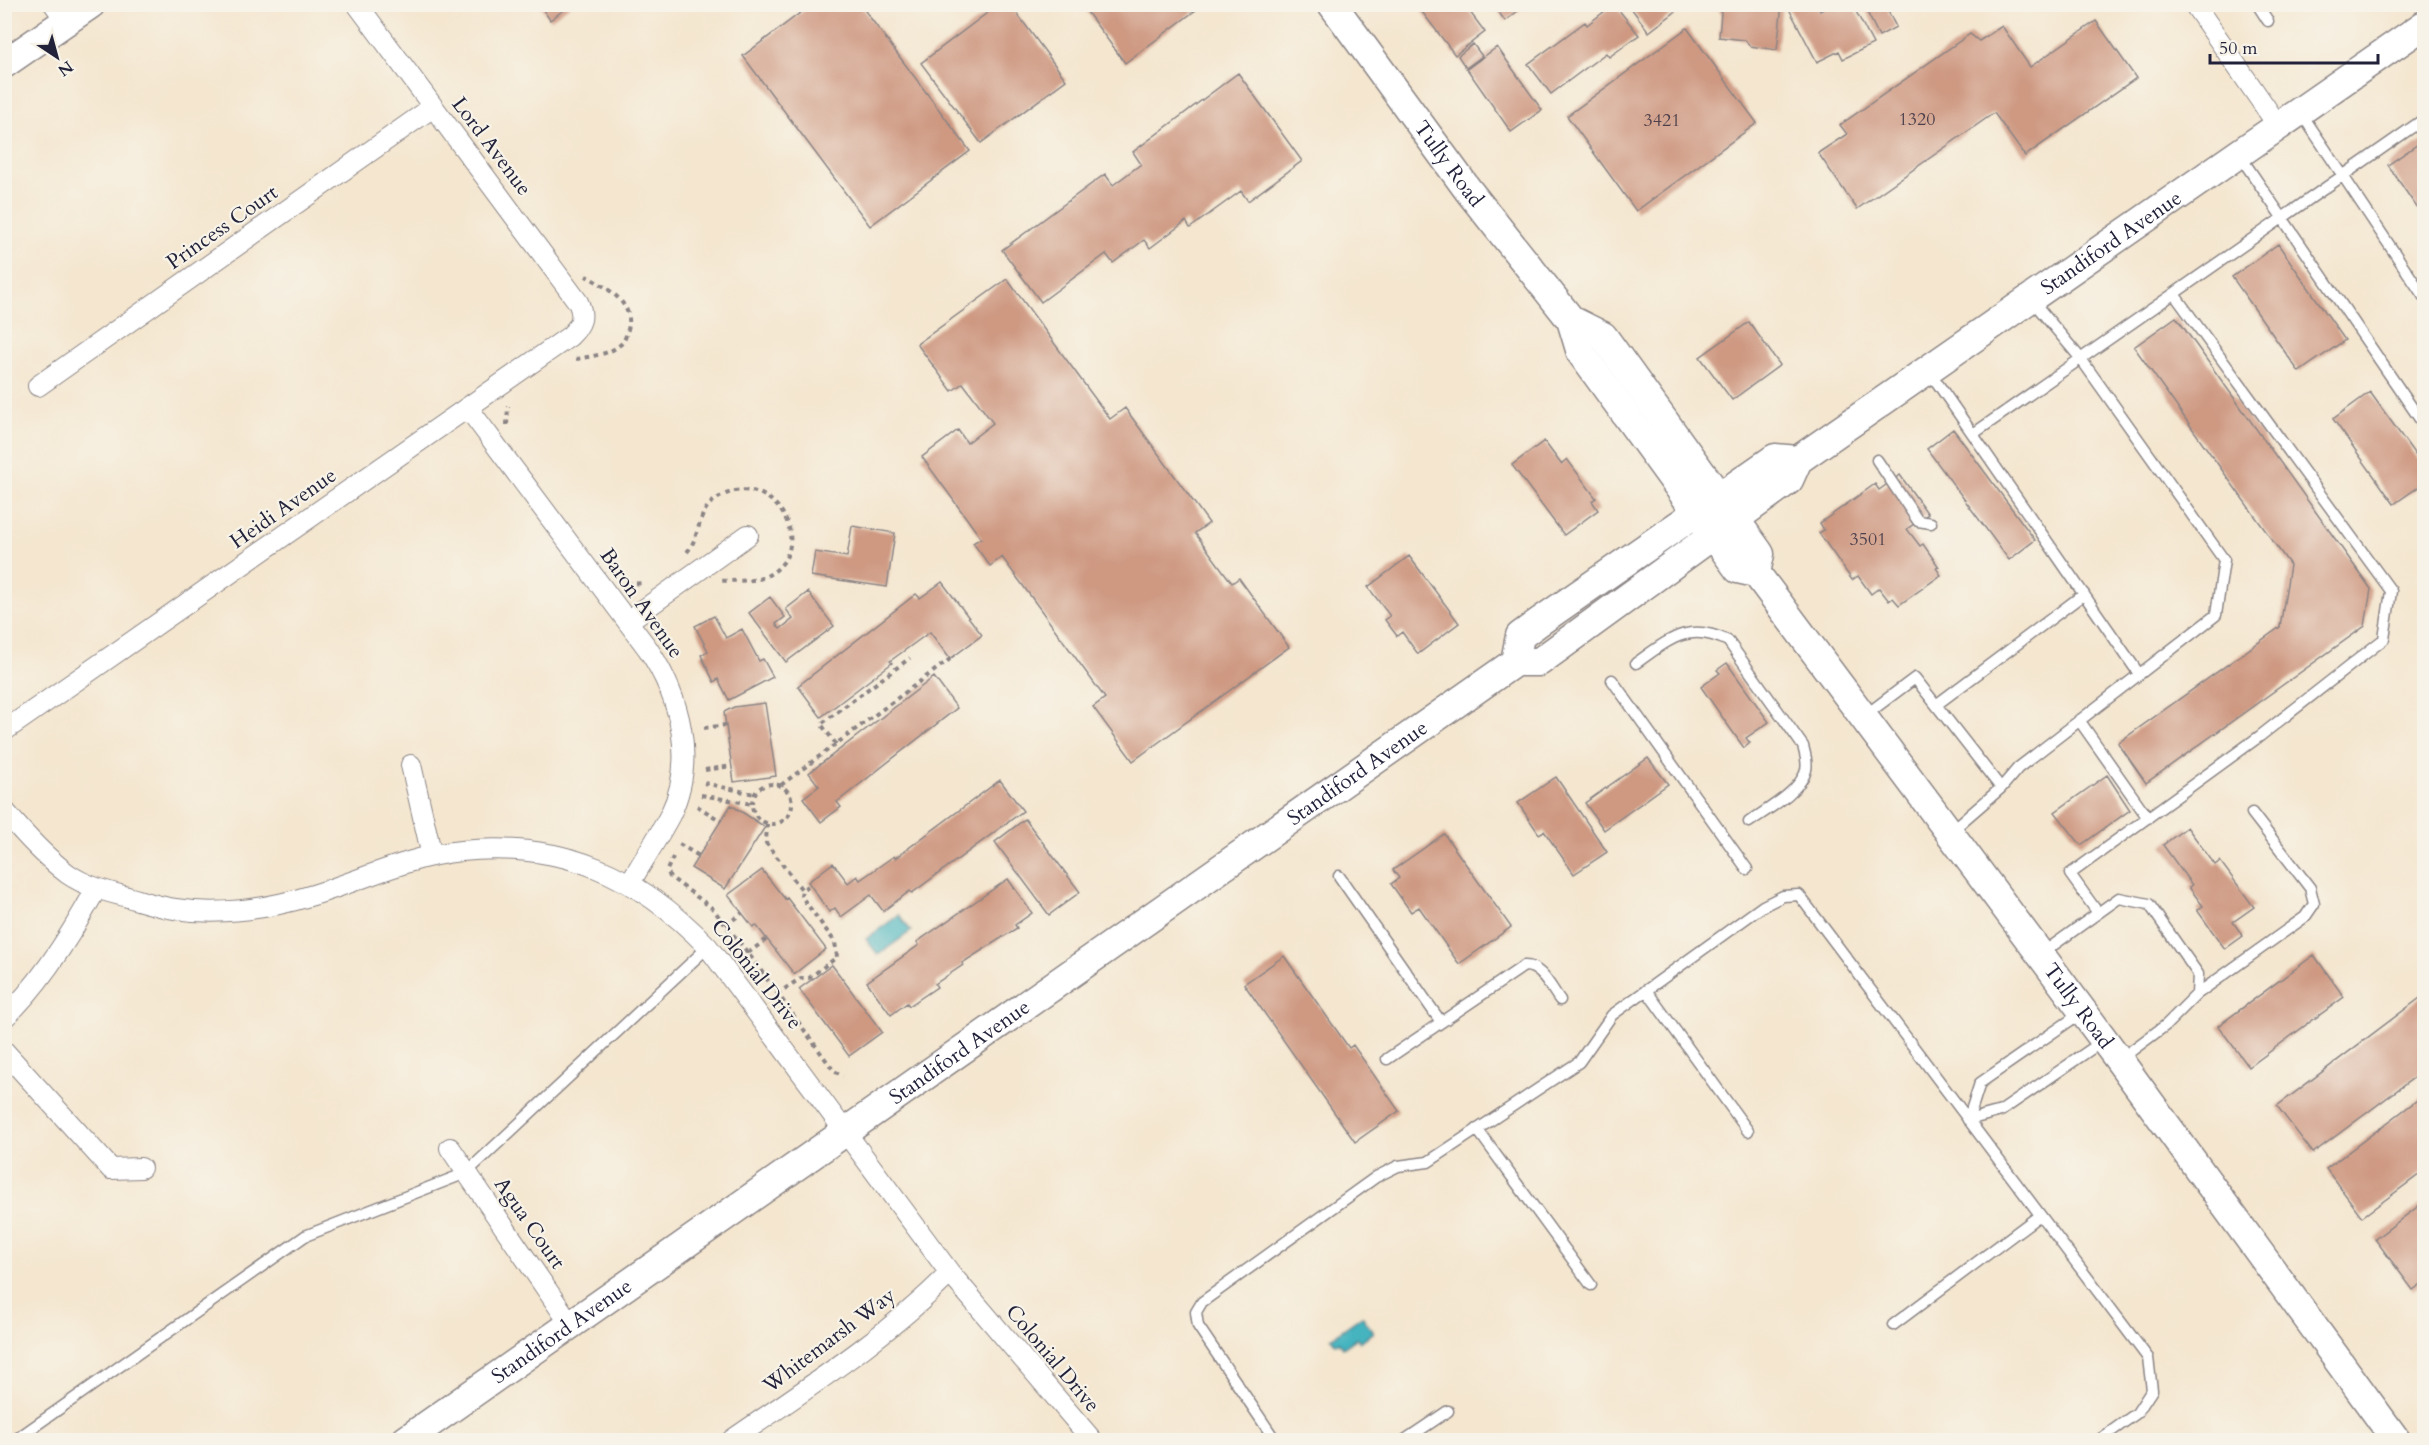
<svg xmlns="http://www.w3.org/2000/svg" width="2429" height="1445" font-family="Cardo,serif">
<style>
.water{fill:#45b4bf;stroke:#346b7d;stroke-width:1.5}
.building{fill:#ce9881}
.lines{fill:none;stroke-linecap:round;stroke-linejoin:round}
.lane-casing{stroke:#8b8485;stroke-width:13}
.street-casing{stroke:#8b8485;stroke-width:22}
.secondary-casing{stroke:#8b8485;stroke-width:31}
.path{stroke:#8b8485;stroke-width:4;stroke-dasharray:4.5 4.5;stroke-linecap:butt}
.lane{stroke:#fff;stroke-width:10}
.street{stroke:#fff;stroke-width:20}
.secondary{stroke:#fff;stroke-width:28}
.labels{text-anchor:middle;stroke-width:4.5;stroke-linejoin:round;paint-order:stroke}
.number-label{font-size:18px;fill:#4d404c}
.street-label{font-size:21px;fill:#22223b;stroke:#f7f3e8}
</style>
<rect width="100%" height="100%" fill="#f7f3e8"/>
<filter id="ink" filterUnits="userSpaceOnUse"><feTurbulence type="fractalNoise" baseFrequency=".0167" numOctaves="2"/><feDisplacementMap in="SourceGraphic" scale="12" xChannelSelector="R" yChannelSelector="G"/><feConvolveMatrix kernelMatrix="1 2 1 2 8 2 1 2 1" color-interpolation-filters="sRGB"/></filter>
<filter id="wash" filterUnits="userSpaceOnUse"><feTurbulence type="fractalNoise" baseFrequency=".008" numOctaves="4" result="noise"/><feDisplacementMap in="SourceGraphic" scale="24" xChannelSelector="R" yChannelSelector="G"/><feGaussianBlur stdDeviation="1.35" result="paint"/><feColorMatrix in="noise" values="0 0 0 0 0 0 0 0 0 0 0 0 0 0 0 0 0 1.4 0 .05"/><feComposite in="paint" operator="in"/></filter>
<g filter="url(#wash)">
<rect width="100%" height="100%" fill="#f4e6cf"/>
<path class="water" d="M899 915 911 931 878 955 866 939Z
M1362 1316 1373 1332 1360 1342 1357 1338 1343 1348 1339 1342 1336 1344 1331 1338Z"/>
<g id="blocks">
<path class="building" d="M539 4H572L550 20Z
M812 4H860L970 151 870 226 743 56Z
M999 4H1010L1066 80 981 143 921 63Z
M1081 4H1204L1125 63Z
M1416 4H1464L1485 32 1455 55Z
M1493 4H1527L1505 21Z
M1614 4 1639 35 1609 57 1606 53 1551 94 1528 64 1585 22 1587 25Z
M1628 4H1669L1675 12 1649 32Z
M1715 4H1782L1777 50 1750 46 1745 40 1719 37 1721 13Z
M1793 4H1817L1820 11 1833 4H1852L1873 44 1843 59 1839 51 1817 62 1788 7Z
M1863 4H1900L1888 11 1896 27 1879 36Z
M2096 21 2136 78 2025 156 1994 113 1857 209 1818 153 1847 134 1840 125 1970 34 1979 41 2002 26 2030 67Z
M1687 28 1757 123 1636 211 1567 116Z
M1473 44 1482 56 1466 68 1458 56Z
M1497 47 1542 110 1511 132 1467 69Z
M1238 73 1302 161 1248 201 1241 191 1190 228 1186 221 1150 248 1144 240 1113 263 1106 254 1041 302 1002 250 1105 174 1113 185 1141 164 1133 152Z
M2424 140V218L2388 165Z
M2278 244 2345 340 2299 372 2232 277Z
M1007 279 1110 419 1125 408 1209 523 1195 533 1232 583 1239 578 1289 647 1133 761 1093 707 1105 698 1002 557 990 566 973 543 981 538 922 457 958 430 967 443 993 423 963 383 952 391 917 344Z
M2176 317 2371 589 2365 626 2146 783 2118 743 2280 627 2290 565 2134 347Z
M1749 322 1780 365 1732 400 1700 357Z
M2370 392 2424 467V483L2394 504 2333 419Z
M1953 429 2035 540 2009 560 1927 449Z
M1544 441 1561 464 1567 459 1596 498 1592 501 1598 510 1564 535 1512 465Z
M1900 475 1928 514 1907 529 1920 546 1923 544 1939 567 1936 568 1941 575 1899 605 1893 598 1889 601 1879 588 1871 594 1858 576 1852 580 1819 533 1824 530 1820 523 1875 484 1879 490Z
M852 526 895 533 887 587 811 576 815 552 847 557Z
M1409 556 1459 623 1418 654 1402 632 1397 636 1385 620 1390 616 1368 587Z
M942 582 982 635 950 659 930 632 890 661 892 663 821 717 798 686 916 594 920 598Z
M808 592 834 626 786 662 749 613 770 597 785 617 776 624 780 629 793 619 786 609Z
M714 616 726 638 742 629 759 661 763 659 773 677 729 700 718 679 714 682 701 655 708 651 695 626Z
M1727 663 1769 722 1746 738 1750 743 1744 748 1701 687 1720 673 1717 670Z
M934 677 957 708 837 802 841 807 821 822 803 798 819 786 809 773Z
M765 703 776 776 734 782 724 712 734 707Z
M1648 758 1668 784 1604 830 1585 803Z
M2107 775 2130 810 2081 845 2055 812Z
M1556 777 1607 852 1574 874 1544 831 1539 834 1518 803Z
M1000 780 1023 811 912 893 910 891 883 911 871 895 841 917 835 908 829 912 808 882 833 863 848 883 857 876 860 880 894 856 895 858Z
M731 805 765 827 725 889 691 868Z
M1025 819 1080 892 1049 915 995 842Z
M2187 827 2215 865 2220 861 2254 907 2233 922 2243 936 2225 949 2197 910 2203 906 2189 887 2192 885 2163 845Z
M1444 834 1511 927 1459 964 1419 907 1411 912 1391 884 1399 878 1393 870Z
M762 870 785 899 787 898 826 949 794 974 756 925 753 927 728 895Z
M1008 879 1032 913 1015 925 1017 928 962 963 963 965 935 984 937 987 909 1006 907 1003 891 1015 867 982 919 945 917 942Z
M2314 955 2344 997 2249 1067 2218 1026Z
M1284 956 1349 1048 1353 1045 1399 1111 1355 1142 1244 984Z
M832 965 882 1032 849 1056 799 989Z
M2424 995V1070L2313 1153 2277 1106Z
M2424 1095V1171L2362 1217 2326 1169Z
M2424 1202V1282L2413 1290 2375 1239Z"/>
</g>
</g>
<g filter="url(#ink)">
<use href="#blocks" fill-opacity="0" stroke="#8b8485" stroke-width="1.5"/>
<g class="lines">
<defs>
<path id="lane" d="M2257 4 2268 21
M2301 113 2424 297
M2240 156 2424 425
M1929 371 2139 674
M1973 434 2424 119
M1877 460 1918 521 1931 523
M1636 663C1669 640 1688 621 1728 641L1803 746C1805 754 1808 762 1806 770 1801 791 1766 810 1749 822
M1612 680 1747 869
M1936 705 2084 594
M1863 717 1915 678 2001 788
M2079 720 2148 818
M1949 833 2001 788 2018 768 2216 615 2224 560 2081 359 2031 299
M1339 876 1441 1022
M2098 913 2070 874 2260 736 2384 639 2391 591 2174 294
M2041 954 2119 898 2149 904 2198 974 2197 994 2166 1025 2119 1060
M1646 990 1748 1131
M2197 994 2305 917 2314 904 2310 888 2252 813
M1387 1059 1524 966C1541 965 1551 988 1560 1000
M1968 1120 1980 1083 2081 1013
M1968 1120 2001 1111 2103 1041
M1477 1129 1591 1285
M1893 1325 2040 1215
M15 1440 305 1236 466 1173 708 947
M1275 1440 1198 1326 1196 1312 1202 1302 1376 1177 1398 1166 1428 1162 1579 1062 1612 1015 1763 906 1783 896 1799 895 2148 1358 2152 1390 2137 1413 2099 1440
M1405 1440 1448 1411"/>
<path id="street" d="M54 4 67 22
M2194 4 2279 127
M38 386 433 107
M468 408 648 649C680 697 697 760 670 815 658 838 643 860 630 883
M628 621 748 535
M4 731 570 336C581 325 585 317 578 302L357 4
M411 765 432 856
M4 810C23 833 44 856 68 874 87 887 109 892 131 898 145 902 160 907 175 909 222 916 268 909 313 895 362 880 410 856 461 851 562 841 638 874 708 947L950 1273 1092 1440
M4 1018C41 984 72 933 96 889
M4 1051 111 1169 141 1168
M450 1148 571 1325
M732 1440C807 1388 886 1338 950 1273"/>
<g id="secondary">
<path id="s1" d="M1332 4 1468 190 1571 320 1581 353 1738 569 1756 573 2119 1060 2396 1440"/>
<path d="M4 64 91 4"/>
<path d="M1571 320 1603 336 1758 551 1760 554 1756 573"/>
<path d="M1515 662 1520 636 1539 622 1775 458 1798 460"/>
<path id="s2" d="M406 1440 1515 662H1539L1789 480 1798 460 2424 25"/>
</g>
</defs>
<use href="#lane" class="lane-casing"/>
<use href="#street" class="street-casing"/>
<use href="#secondary" class="secondary-casing"/>
<path class="path" d="M576 359C591 356 609 355 621 344 624 342 626 336 627 332 638 305 605 286 586 276
M507 425 508 406
M687 552C699 539 698 514 711 503 770 456 826 552 762 578 750 582 733 580 720 581
M627 584 645 583
M704 728 726 725
M836 744 821 724 910 658
M705 770 732 766
M704 783 754 794
M752 804a20 20 0 1 1 40 0a20 20 0 1 1-40 0Z
M781 785 950 659
M701 795 752 804
M697 806 721 821
M767 824 766 843 802 890
M679 844 699 856
M673 857 667 870 670 877 712 908 748 953 834 1071 843 1076
M726 925 742 913
M748 953 767 939
M777 994 801 978H809L837 957 835 942 801 896 802 890 810 885"/>
<use href="#lane" class="lane"/>
<use href="#street" class="street"/>
<use href="#secondary" class="secondary"/>
</g>
</g>
<g class="labels">
<g class="number-label">
<text x="1917" y="125">1320</text>
<text x="1662" y="126">3421</text>
<text x="1868" y="545">3501</text>
</g>
<g class="street-label">
<text transform="translate(492 146) rotate(53)" y="7">Lord Avenue</text>
<text dy="7" stroke="none"><textPath href="#s1" startOffset="198">Tully Road</textPath></text>
<text transform="translate(222 227) rotate(-35)" y="7">Princess Court</text>
<text dy="7" stroke="none"><textPath href="#s2" startOffset="2091">Standiford Avenue</textPath></text>
<text transform="translate(283 508) rotate(-35)" y="7">Heidi Avenue</text>
<text transform="translate(642 603) rotate(55)" y="7">Baron Avenue</text>
<text dy="7" stroke="none"><textPath href="#s2" startOffset="1162">Standiford Avenue</textPath></text>
<text transform="translate(757 974) rotate(52)" y="7">Colonial Drive</text>
<text dy="7" stroke="none"><textPath href="#s1" startOffset="1256">Tully Road</textPath></text>
<text dy="7" stroke="none"><textPath href="#s2" startOffset="676">Standiford Avenue</textPath></text>
<text transform="translate(530 1223) rotate(55)" y="7">Agua Court</text>
<text dy="7" stroke="none"><textPath href="#s2" startOffset="190">Standiford Avenue</textPath></text>
<text transform="translate(829 1340) rotate(-37)" y="7">Whitemarsh Way</text>
<text transform="translate(1053 1358) rotate(50)" y="7">Colonial Drive</text>
</g>
</g>
<rect width="2429" height="1445" fill="none" stroke="#f7f3e8" stroke-width="24"/>
<g transform="translate(57 57) rotate(144)" stroke="#f7f3e8" stroke-width="4.5" paint-order="stroke">
<path d="M0-4.5L10 22L0 15L-10 22Z" fill="#22223b"/>
<text y="-9" font-size="16" font-weight="bold" text-anchor="middle" fill="#22223b">N</text>
</g>
<path d="M2210 54v9h168v-9" fill="none" stroke="#22223b" stroke-width="3"/>
<text x="2219" y="54" font-size="18" fill="#22223b" stroke="#f7f3e8" stroke-width="4.5" paint-order="stroke">50 m</text>
</svg>
